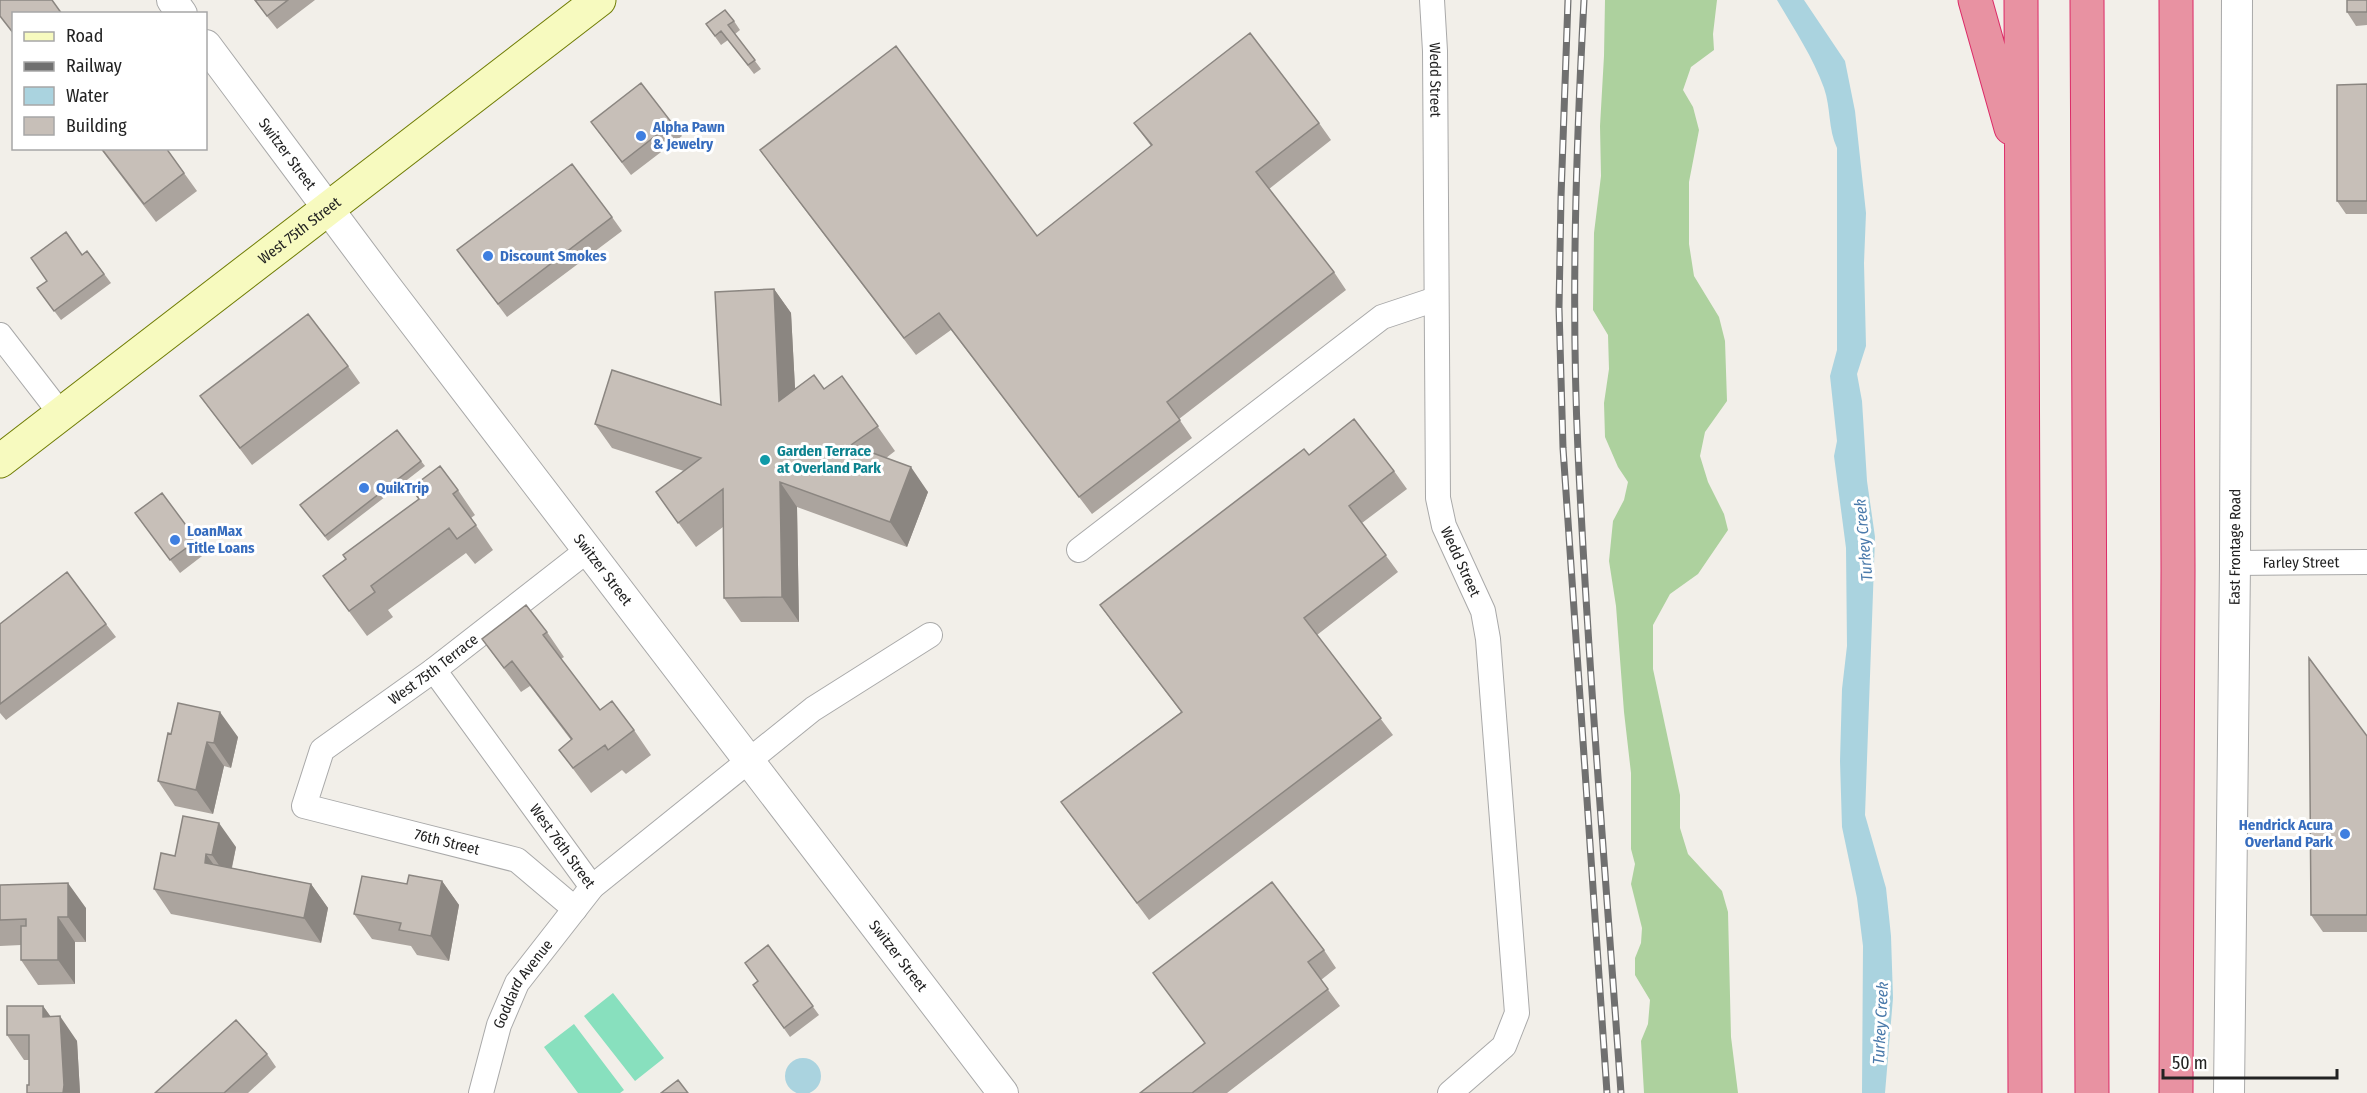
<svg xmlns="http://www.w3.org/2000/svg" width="2367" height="1093" font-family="'Fira Sans Condensed',sans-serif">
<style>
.forest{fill:#add19e}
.pitch{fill:#88e0be}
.water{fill:#aad3df}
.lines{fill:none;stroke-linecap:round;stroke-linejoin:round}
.minor-casing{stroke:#a9a9a9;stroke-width:26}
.tertiary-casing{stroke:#a9a9a9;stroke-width:32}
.secondary-casing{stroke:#707d05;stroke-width:35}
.motorway-casing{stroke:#dc2a67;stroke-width:35}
.minor{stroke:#fff;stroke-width:24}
.tertiary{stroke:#fff;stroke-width:30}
.secondary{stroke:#f7fabf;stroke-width:33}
.motorway{stroke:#e892a2;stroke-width:33}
.rail-casing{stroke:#707070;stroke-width:7}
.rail{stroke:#fff;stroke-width:4.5;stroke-dasharray:14;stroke-linecap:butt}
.wall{fill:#aba49e}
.shaded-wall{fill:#8b8681}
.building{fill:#c7bfb8;stroke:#8b8681;stroke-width:1.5}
.shop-dot{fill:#3f7fe0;stroke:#fff;stroke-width:2}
.culture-dot{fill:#0f9aa8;stroke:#fff;stroke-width:2}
.labels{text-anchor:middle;stroke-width:6;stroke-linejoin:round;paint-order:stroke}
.street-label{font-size:15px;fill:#222;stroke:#fff}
.shop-label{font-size:15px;font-weight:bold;fill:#366cbe;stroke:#fff;text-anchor:start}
.culture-label{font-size:15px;font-weight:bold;fill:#0d838f;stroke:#fff;text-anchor:start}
.water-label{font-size:16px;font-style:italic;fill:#4a7aab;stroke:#fff}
</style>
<rect width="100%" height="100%" fill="#f2efe9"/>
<path class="forest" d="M1605 0H1717L1713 34 1714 50 1691 67 1683 90 1693 107 1699 130 1689 182V244L1694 276 1719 317 1725 341 1727 401 1705 432 1700 456 1708 482 1724 514 1728 530 1698 574 1670 594 1653 625V669L1680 795V828L1688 854 1722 891 1728 912 1731 1037 1738 1093H1644L1641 1041 1648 1024 1650 1000 1635 975V958L1641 943 1642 928 1631 884 1635 864 1631 849V773L1624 712 1616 606 1609 561 1613 521 1624 500 1628 482 1618 467 1605 437 1604 403 1609 369 1608 335 1593 310 1594 233 1601 176 1600 126 1604 56Z"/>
<path class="pitch" d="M613 993 664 1058 635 1081 584 1016Z
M574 1024 624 1090 620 1093H578L544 1047Z"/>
<path class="water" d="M1777 0H1804L1845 61 1855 111 1866 213 1864 263 1866 346 1857 374 1862 401 1867 481 1875 537 1865 815 1886 888 1891 936 1893 998 1885 1093H1862L1863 946 1857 898 1842 827 1840 761 1842 689 1847 646 1846 548 1834 456 1837 441 1830 376 1837 350V148C1828 129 1831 108 1824 88 1813 57 1794 29 1777 0Z
M785 1076a18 18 0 1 1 36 0a18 18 0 1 1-36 0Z"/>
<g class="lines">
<defs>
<g id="minor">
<path id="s1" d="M1432 0 1435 51 1438 498 1444 526 1483 611 1488 639 1517 1013 1504 1046 1450 1093"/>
<path d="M0 335 61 414"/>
<path d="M1079 550 1382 317 1436 299"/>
<path id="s2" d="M2235 563 2367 562"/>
<path id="s3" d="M434 670 592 887"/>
<path id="s4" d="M575 909 517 860 304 806 322 750 434 670 589 549"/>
<path id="s5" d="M481 1093 499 1025 517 983 592 887 813 709 930 635"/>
</g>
<g id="tertiary">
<path d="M172 0 182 14"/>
<path id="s6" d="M206 45 382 281 1003 1093"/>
<path id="s7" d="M2229 1093 2235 563 2237 0"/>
</g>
<g id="secondary">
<path id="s8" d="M0 461 599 0"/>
</g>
<path id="motorway" d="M1975 0 2011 128
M2021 0 2025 1093
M2087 0 2092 1093
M2176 1093 2178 570 2176 0"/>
</defs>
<use href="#minor" class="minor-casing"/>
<use href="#tertiary" class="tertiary-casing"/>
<use href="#secondary" class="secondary-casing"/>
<use href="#motorway" class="motorway-casing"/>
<use href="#minor" class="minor"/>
<use href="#tertiary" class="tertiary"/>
<use href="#secondary" class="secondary"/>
<use href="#motorway" class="motorway"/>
<defs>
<path id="rail" d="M1568 0 1561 197 1559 308 1563 448 1607 1093
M1584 0C1576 150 1571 301 1578 451 1588 665 1606 879 1621 1093"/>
</defs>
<use href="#rail" class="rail-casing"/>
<use href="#rail" class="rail"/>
</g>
<path class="wall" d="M254 0H315L277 29Z
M2367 0V25L2356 26 2347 12Z
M734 21 740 30 735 34 761 69 754 74 728 40 721 45 706 24Z
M2367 84V214H2346L2337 201Z
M591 122 672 123 682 136 631 175Z
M1134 123H1319L1331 140 1269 189 1334 272 1346 290 1179 419 1192 438 1092 514 951 330 916 355 773 168 760 150 1037 236 1151 146Z
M100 148H166L197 191 156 222Z
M612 217 622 231 507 317 457 250Z
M87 251 111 283 61 320 37 288Z
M774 289 791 313 795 389H824L842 376 895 451 886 458 928 492 907 547 797 507 799 622H741L724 598 723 527 696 547 656 492 684 471 612 448 595 424 721 405Z
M348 366 360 383 252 465 200 396Z
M421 461 425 466 328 541 300 505Z
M1394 471 1407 489 1362 523 1398 572 1317 635 1393 735 1149 920 1061 802 1181 712 1113 623 1100 605Z
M458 490 475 515 471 518 493 550 475 564 466 553 388 610 393 617 367 636 323 576 346 560Z
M135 513 197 540 206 553 180 573Z
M0 624H106L116 637 6 720 0 713Z
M547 632 564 657 561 659 600 710 634 730 651 755 626 774 622 770 591 793 559 750 571 740 530 686 521 692 482 639Z
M171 734 238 737 231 768 224 766 213 814 175 806 158 781Z
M2367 736V932H2323L2311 915Z
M236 847 232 868 311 884 328 908 321 943 171 914 154 889 175 856Z
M442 881 459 905 449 961 417 955 411 946 372 939 354 914Z
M0 885 86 908V942H75V984L38 985 21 960V945L0 946Z
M768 945 819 1015 790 1037 753 985 758 981Z
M1324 950 1336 968 1321 980 1340 1006 1227 1093H1140L1205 1043 1153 973Z
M43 1006 51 1017 77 1041 80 1093H27L29 1085V1060H24L7 1035Z
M267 1054 276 1067 248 1093H155Z"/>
<path class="shaded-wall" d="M774 289 791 313 797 425 779 401Z
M911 467 928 492 907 547 890 522Z
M780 482 797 507 799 622 782 597Z
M220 712 238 737 231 768 214 743Z
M207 742 224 766 213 814 196 790Z
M219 823 236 847 229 880 212 855Z
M206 854 224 879 205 863Z
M442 881 459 905 449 961 431 936Z
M68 883 86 908V942L68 917Z
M311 884 328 908 321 943 304 918Z
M58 917 75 942V984L58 960Z
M43 1006 60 1030 43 1017Z
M60 1016 77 1041 80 1093H63Z"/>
<path class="building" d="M0 0H52L62 14H14V34L0 16Z
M255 0H288L267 16Z
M2347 0H2367V12H2347Z
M725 10 734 21 728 25 755 60 748 65 721 31 715 36 706 24Z
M1250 33 1319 123 1256 172 1334 272 1167 402 1180 420 1079 497 939 313 904 338 760 150 896 46 1037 236 1152 145 1134 123Z
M641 83 672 123 622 162 591 122Z
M2367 84V201H2337V85Z
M101 148H166L184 173 144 204Z
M572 164 612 217 498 304 457 250Z
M66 232 82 255 87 251 104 274 54 311 37 288 47 281 31 258Z
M774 289 779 401 814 375 824 389 842 376 878 426 851 445 911 467 890 522 780 482 782 597 724 598 723 489 678 523 656 492 701 458 595 424 612 370 721 405 715 292Z
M308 314 348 366 240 448 200 396Z
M1354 419 1394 471 1349 506 1386 555 1304 618 1381 718 1137 903 1061 802 1182 712 1100 605 1304 449 1309 455Z
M397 430 421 461 325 536 300 505Z
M440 466 458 490 453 494 476 525 457 539 449 528 371 586 375 592 349 611 323 576 346 559 343 555 419 499 411 488Z
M162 493 197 540 170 560 135 513Z
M67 572 106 624 0 704V624Z
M526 605 547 632 543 635 600 710 612 701 634 730 608 750 605 745 573 768 559 750 572 739 512 661 504 668 482 639Z
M2309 658 2367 736V915H2311Z
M178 703 220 712 214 743 207 742 196 790 158 781 168 733 171 734Z
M183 816 219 823 212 855 206 854 205 863 311 884 304 918 154 889 161 853 175 856Z
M409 875 442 881 431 936 399 930 401 923 354 914 362 876 407 884Z
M1272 882 1324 950 1308 962 1328 989 1192 1093H1140L1205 1043 1153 973Z
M68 883V917H58V960H21V926H26V919L0 920V885Z
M768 945 813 1006 784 1028 753 985 758 981 745 963Z
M7 1006H43V1017L60 1016 64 1085 63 1093H27V1085H29V1035H7Z
M236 1020 267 1054 224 1093H155Z
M678 1080 688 1093H661Z"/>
<g class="shop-dot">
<circle cx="641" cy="136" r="6"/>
<circle cx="488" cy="256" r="6"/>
<circle cx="364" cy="488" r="6"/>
<circle cx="175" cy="540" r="6"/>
<circle cx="2345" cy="834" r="6"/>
</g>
<circle class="culture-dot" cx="765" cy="460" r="6"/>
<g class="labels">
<g class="street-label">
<text dy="5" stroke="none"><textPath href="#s1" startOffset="80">Wedd Street</textPath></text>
<text dy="5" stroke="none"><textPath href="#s6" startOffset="136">Switzer Street</textPath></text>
<text dy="5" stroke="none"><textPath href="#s8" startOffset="378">West 75th Street</textPath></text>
<text dy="5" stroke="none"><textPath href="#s7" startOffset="546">East Frontage Road</textPath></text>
<text dy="5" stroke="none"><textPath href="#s1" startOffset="566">Wedd Street</textPath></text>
<text dy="5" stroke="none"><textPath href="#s2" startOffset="66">Farley Street</textPath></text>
<text dy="5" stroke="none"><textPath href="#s6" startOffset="658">Switzer Street</textPath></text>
<text dy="5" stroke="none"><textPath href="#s4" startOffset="492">West 75th Terrace</textPath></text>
<text dy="5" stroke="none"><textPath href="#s3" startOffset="218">West 76th Street</textPath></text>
<text transform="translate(447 842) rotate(14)" y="5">76th Street</text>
<text dy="5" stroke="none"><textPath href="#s6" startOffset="1144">Switzer Street</textPath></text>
<text dy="5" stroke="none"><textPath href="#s5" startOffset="118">Goddard Avenue</textPath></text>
</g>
<g class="shop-label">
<text x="653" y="132">Alpha Pawn<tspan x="653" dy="17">&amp; Jewelry</tspan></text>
<text x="500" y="261">Discount Smokes</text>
<text x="376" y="493">QuikTrip</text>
<text x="187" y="536">LoanMax<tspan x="187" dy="17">Title Loans</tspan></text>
<text x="2333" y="830" text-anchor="end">Hendrick Acura<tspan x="2333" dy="17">Overland Park</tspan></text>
</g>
<g class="culture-label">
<text x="777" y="456">Garden Terrace<tspan x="777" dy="17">at Overland Park</tspan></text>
</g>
<g class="water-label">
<text transform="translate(1863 540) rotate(-95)" y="6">Turkey Creek</text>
<text transform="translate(1880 1023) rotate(-87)" y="6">Turkey Creek</text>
</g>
</g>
<rect x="12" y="12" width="195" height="138" fill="#ffffff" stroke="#a7a7a7" stroke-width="1.5"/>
<rect x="24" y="32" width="30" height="9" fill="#f7fabf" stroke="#a7a7a7" stroke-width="1.5"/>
<text x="66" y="42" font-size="18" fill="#222222">Road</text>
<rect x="24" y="62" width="30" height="9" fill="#707070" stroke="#a7a7a7" stroke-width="1.5"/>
<text x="66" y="72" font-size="18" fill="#222222">Railway</text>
<rect x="24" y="87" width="30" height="18" fill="#aad3df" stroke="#a7a7a7" stroke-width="1.5"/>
<text x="66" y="102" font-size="18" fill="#222222">Water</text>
<rect x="24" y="117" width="30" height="18" fill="#c7bfb8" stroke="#a7a7a7" stroke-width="1.5"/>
<text x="66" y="132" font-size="18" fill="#222222">Building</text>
<path d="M2163 1069v9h174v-9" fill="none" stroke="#222222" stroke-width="3"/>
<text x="2172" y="1069" font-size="18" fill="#222222" stroke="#ffffff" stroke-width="4.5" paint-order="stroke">50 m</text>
</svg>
